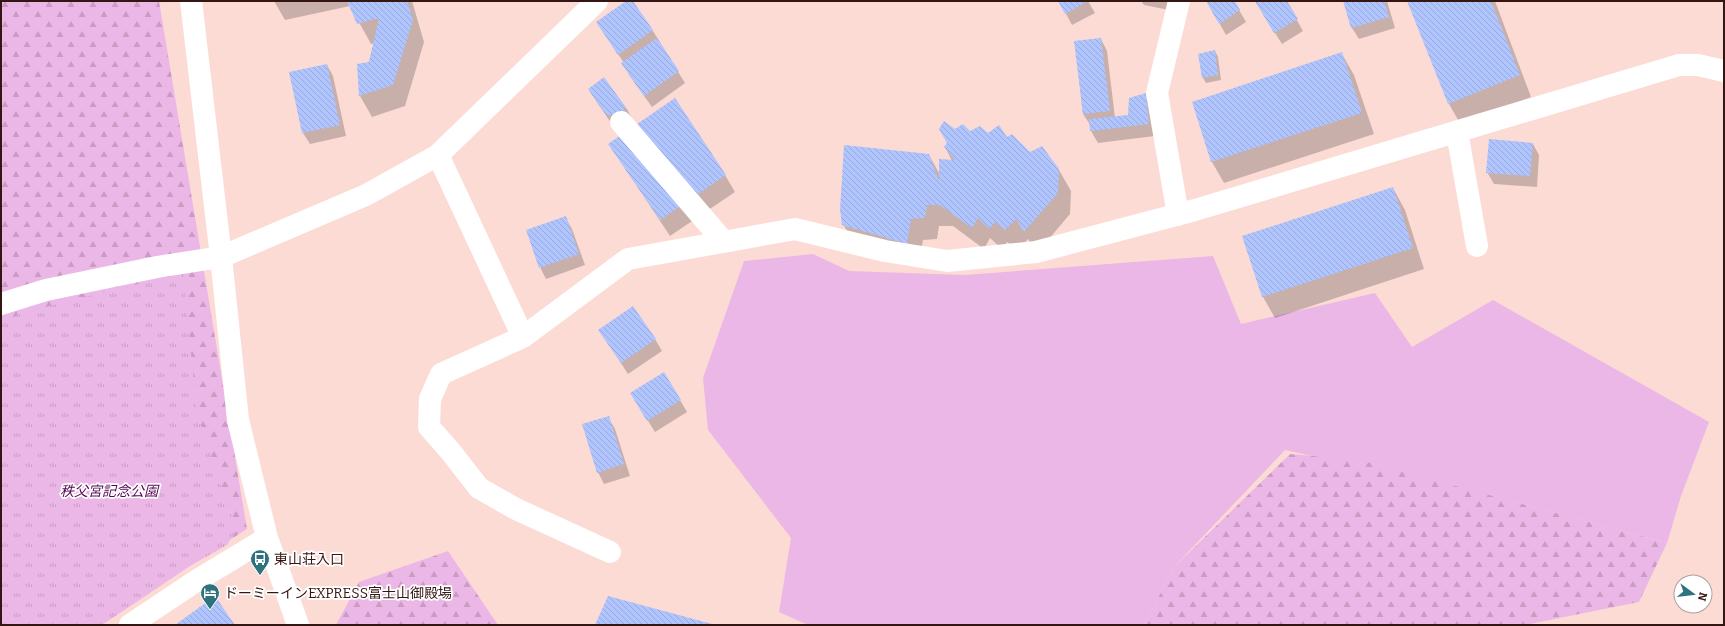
<svg xmlns="http://www.w3.org/2000/svg" width="1725" height="626" font-family="Bitter,'Noto Sans JP',serif">
<style>
.grass{fill:#ebb7e6}
.forest{fill:url(#forest-firs)}
.park{fill:url(#park-tufts)}
.shadow{fill:#0003}
.building{fill:url(#building-back-hatch)}
.lines{fill:none;stroke-linecap:round;stroke-linejoin:round}
.minor{stroke:#fff;stroke-width:22}
.labels{text-anchor:middle;stroke-width:3.5;stroke-linejoin:round;paint-order:stroke}
.park-label{font-size:14px;font-style:italic;fill:#540652;stroke:#fff}
.poi-label{font-size:14px;fill:#331511;stroke:#fff;text-anchor:start}
</style>
<defs>
<pattern id="forest-firs" width="22" height="20" patternUnits="userSpaceOnUse"><rect width="22" height="20" fill="#ebb7e6"/><path d="M5 1l3.5 6h-7zM16 11l3.5 6h-7z" fill="#ca9cc4"/></pattern>
<pattern id="park-tufts" width="24" height="20" patternUnits="userSpaceOnUse"><rect width="24" height="20" fill="#ebb7e6"/><path d="M3 7l-1-3M5 7V3M7 7l1-3M15 17l-1-3M17 17v-4M19 17l1-3" fill="none" stroke="#ca9cc4"/></pattern>
<pattern id="building-back-hatch" width="6" height="6" patternUnits="userSpaceOnUse"><rect width="6" height="6" fill="#b0c4fe"/><path d="M-1 5l2 2M0 0l6 6M5-1l2 2" fill="none" stroke="#98a8d9"/></pattern>
</defs>
<rect width="100%" height="100%" fill="#fcdbd5"/>
<path class="grass" d="M813 254 849 271 964 275 1213 256 1241 324 1375 293 1412 347 1493 300 1709 422 1681 496 1667 543 1507 500 1285 450 1174 567 1144 625H808L779 612 791 538 708 430 703 378 744 261Z"/>
<path class="forest" d="M1 1H159L247 529 97 625H1Z
M1290 454 1359 460 1667 543 1639 602 1525 625H1144L1174 567Z
M448 551 498 625H336L359 582Z"/>
<path class="park" d="M183 273 197 414 236 530 227 545 190 566 102 625H1V320L60 303Z"/>
<path class="shadow" d="M274 1H412L424 42 405 106 372 117 360 96 374 43 371 44 350 6 285 20Z
M627 1H632L653 31 685 83 652 107 629 75 624 63 597 22Z
M1059 1H1088L1095 13 1072 25Z
M1141 1H1171L1169 10 1144 5Z
M1207 1H1234L1246 22 1226 35Z
M1255 1H1286L1303 31 1282 44Z
M1344 1H1387L1395 28 1359 39 1352 28Z
M1408 1H1495L1531 97 1461 125 1449 104Z
M1101 39 1107 51 1115 118 1129 116 1145 95 1152 106 1155 136 1098 143 1091 131V126L1083 114 1075 42Z
M1215 51 1218 57 1221 80 1206 83 1203 78Z
M1342 54 1354 75 1374 134 1224 183 1212 162 1193 102Z
M327 65 333 76 346 136 310 144 303 133Z
M604 78 627 109 633 121 614 127 596 101 589 90Z
M955 130 1007 138 1059 170 1071 191 1070 214 1037 253 1028 239 1018 250 1007 242 1002 249 990 238 984 249 953 226H939L937 239 923 240 919 264 856 246 843 224 929 155 940 175 952 161 945 147Z
M609 144 725 175 735 192 670 236Z
M1533 144 1539 155 1537 187 1494 184 1487 172Z
M1393 188 1405 210 1424 269 1275 318 1263 297 1244 237Z
M565 217 572 229 585 265 546 279 540 267Z
M600 331 655 339 662 351 628 374Z
M680 400 687 412 655 432 638 405Z
M608 417 615 429 630 476 604 484 598 472Z"/>
<path class="building" d="M347 1H407L413 20 393 85 359 96 357 64 369 62 379 18 357 24Z
M626 1H633L653 30 618 55 596 22Z
M1058 1H1088L1065 14Z
M1206 1H1235L1240 10 1219 24Z
M1255 1H1287L1298 19 1274 33Z
M1343 1H1384L1389 17 1351 28Z
M1407 1H1491L1520 75 1448 104Z
M657 38 679 71 644 96 621 63Z
M1101 38 1110 111 1083 114 1074 41Z
M1215 50 1218 75 1202 78 1198 54Z
M1342 52 1362 113 1211 162 1192 102Z
M327 64 340 125 302 133 289 72Z
M604 77 627 109 607 116 588 89Z
M1146 93 1149 124 1090 131 1089 119 1128 115 1129 98Z
M675 98 726 175 660 220 608 144Z
M944 121 955 129 963 124 970 131 980 126 988 133 999 125 1007 137 1012 134 1030 152 1042 146 1059 169 1058 193 1024 232 1016 219 1005 230 995 222 989 229 978 218 972 228 940 205H927L925 218 911 219 907 244 842 225 840 210 844 145 929 154 939 182V159L955 160 944 147 947 143 939 129Z
M1489 139 1533 143 1530 176 1486 173Z
M1393 187 1413 248 1262 297 1242 236Z
M566 216 579 254 539 268 526 230Z
M633 306 656 339 621 363 598 330Z
M664 372 681 400 647 421 630 393Z
M609 416 624 464 597 473 582 424Z
M215 596 235 625H175Z
M608 596 716 625H595Z"/>
<g class="lines">
<path class="minor" d="M191 1 221 257 238 420 267 538 298 625
M621 122 724 242
M1457 132 1477 246
M438 155 523 337
M1178 215 1157 93 1179 1
M1 304 46 290 157 267 221 257 366 195 438 155 597 1
M610 552 516 509 479 488 451 452 429 427 430 399 441 374 523 337 628 259 795 229 885 251 947 261 1036 252 1195 210 1679 65H1698L1724 71
M130 625 196 581 267 538"/>
</g>
<defs>
<symbol id="bus-pin" viewBox="-11 -11 22 30"><path d="M0 17L-7.5 6A9.5 9.5 0 1 1 7.5 6Z" fill="#2c737f" stroke="#fff"/><path d="M-5-6H5V4H4V6H2V4H-2V6H-4V4H-5ZM-3.5-4V0h7V-4ZM-3.5 1.2v1.5H-2V1.2ZM2 1.2v1.5H3.5V1.2Z" fill="#fff"/></symbol>
<symbol id="hotel-pin" viewBox="-11 -11 22 30"><path d="M0 17L-7.5 6A9.5 9.5 0 1 1 7.5 6Z" fill="#2c737f" stroke="#fff"/><path d="M-6-4.5h1.5V1H6V5H4.5V3h-9V5H-6ZM-4 0a1.8 1.8 0 1 1 3.6 0ZM.5 0V-2.5h3Q6-2.5 6 0Z" fill="#fff"/></symbol>
</defs>
<g fill-rule="evenodd">
<use href="#bus-pin" x="249" y="548" width="22" height="30"/>
<use href="#hotel-pin" x="199" y="582" width="22" height="30"/>
</g>
<g class="labels">
<g class="park-label">
<text x="109" y="496">秩父宮記念公園</text>
</g>
<g class="poi-label">
<text x="274" y="564">東山荘入口</text>
<text x="224" y="598">ドーミーインEXPRESS富士山御殿場</text>
</g>
</g>
<rect width="1725" height="626" fill="none" stroke="#331511" stroke-width="4"/>
<g transform="translate(1693 594) rotate(105)"><circle r="19" fill="#ffffff" stroke="#ada1a0"/>
<path d="M0-3L7 15L0 10L-7 15Z" fill="#2c737f"/>
<text y="-6" font-size="11" font-weight="bold" text-anchor="middle" fill="#331511">N</text>
</g>
</svg>
